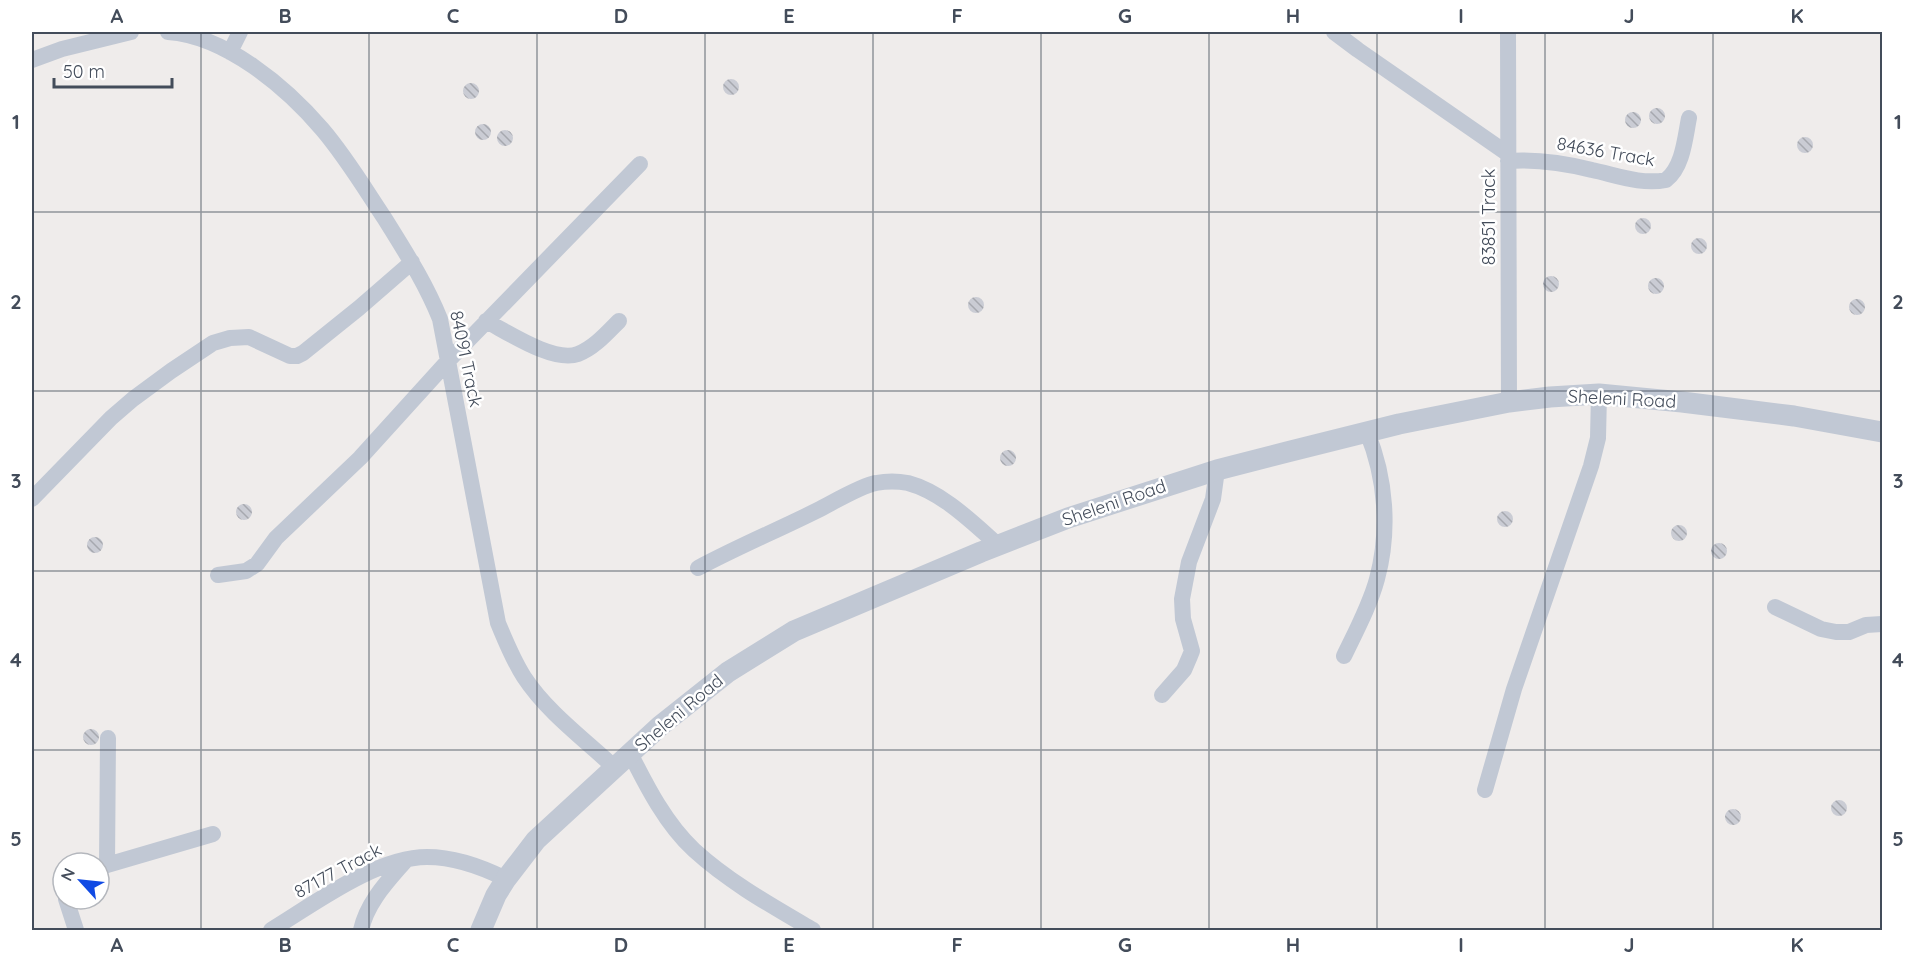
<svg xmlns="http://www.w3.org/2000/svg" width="1914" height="962" font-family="Quicksand,sans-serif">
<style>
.building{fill:url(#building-back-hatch)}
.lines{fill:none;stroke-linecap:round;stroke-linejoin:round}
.minor{stroke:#c1c8d4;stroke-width:16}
.tertiary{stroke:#c1c8d4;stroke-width:21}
.grid{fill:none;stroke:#434c5a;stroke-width:1.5;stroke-opacity:0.55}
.labels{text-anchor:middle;stroke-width:5;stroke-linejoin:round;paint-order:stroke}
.street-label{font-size:18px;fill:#434c5a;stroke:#fff}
.neatline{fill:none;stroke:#434c5a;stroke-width:2}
.grid-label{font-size:20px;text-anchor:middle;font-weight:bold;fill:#434c5a}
</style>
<defs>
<pattern id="building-back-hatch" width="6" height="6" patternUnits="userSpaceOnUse" patternTransform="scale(1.5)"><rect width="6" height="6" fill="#caccd4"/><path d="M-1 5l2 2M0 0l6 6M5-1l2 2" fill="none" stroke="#a6a8af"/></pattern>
</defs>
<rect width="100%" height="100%" fill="#efeceb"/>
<path class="building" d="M723 87a8 8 0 1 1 16 0a8 8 0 1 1-16 0Z
M463 91a8 8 0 1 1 16 0a8 8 0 1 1-16 0Z
M1649 116a8 8 0 1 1 16 0a8 8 0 1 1-16 0Z
M1625 120a8 8 0 1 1 16 0a8 8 0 1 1-16 0Z
M475 132a8 8 0 1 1 16 0a8 8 0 1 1-16 0Z
M497 138a8 8 0 1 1 16 0a8 8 0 1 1-16 0Z
M1797 145a8 8 0 1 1 16 0a8 8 0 1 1-16 0Z
M1635 226a8 8 0 1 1 16 0a8 8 0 1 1-16 0Z
M1691 246a8 8 0 1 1 16 0a8 8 0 1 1-16 0Z
M1543 284a8 8 0 1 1 16 0a8 8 0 1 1-16 0Z
M1648 286a8 8 0 1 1 16 0a8 8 0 1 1-16 0Z
M968 305a8 8 0 1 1 16 0a8 8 0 1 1-16 0Z
M1849 307a8 8 0 1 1 16 0a8 8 0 1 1-16 0Z
M1000 458a8 8 0 1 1 16 0a8 8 0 1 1-16 0Z
M236 512a8 8 0 1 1 16 0a8 8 0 1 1-16 0Z
M1497 519a8 8 0 1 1 16 0a8 8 0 1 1-16 0Z
M1671 533a8 8 0 1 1 16 0a8 8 0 1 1-16 0Z
M87 545a8 8 0 1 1 16 0a8 8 0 1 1-16 0Z
M1711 551a8 8 0 1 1 16 0a8 8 0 1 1-16 0Z
M83 737a8 8 0 1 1 16 0a8 8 0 1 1-16 0Z
M1831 808a8 8 0 1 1 16 0a8 8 0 1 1-16 0Z
M1725 817a8 8 0 1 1 16 0a8 8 0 1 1-16 0Z"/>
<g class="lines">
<path class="minor" d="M168 32C226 36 286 87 322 129 346 157 365 189 385 219 406 253 425 282 440 319L498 623C506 642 513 660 524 677 547 712 584 739 615 768
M1334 32 1358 50 1508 154
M1508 32 1509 402
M230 52 240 32
M32 60 62 49 131 32
M1508 161C1537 159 1564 163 1592 170 1616 175 1641 185 1666 180 1683 167 1685 138 1689 118
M486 321C509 333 554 363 578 354 594 348 607 333 619 321
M32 499 111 418 133 399 171 371 213 343 230 338 249 337 290 356H297L303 353 359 308 412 262
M698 568C737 547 778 530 818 510 832 503 862 485 876 483 886 481 898 481 908 483 942 492 972 522 998 545
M218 575 246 571 257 564 276 538 360 458 448 361 640 164
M1775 607 1821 629 1836 632H1849L1866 625 1882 624
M1344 656C1356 631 1370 605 1377 579 1390 531 1386 478 1367 432
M1162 695 1184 670 1190 656 1192 651 1183 619 1182 599 1189 562 1213 499 1217 470
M630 753C647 787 666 824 694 850 729 882 772 906 813 930
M1485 790 1514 689 1591 466 1598 438 1599 394
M107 865 213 834
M99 867 107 865 108 738
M66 899 76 930
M271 930C314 904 376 857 427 857 454 857 482 867 506 879
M361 930C367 902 388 881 406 860"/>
<path class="tertiary" d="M481 930 496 895 506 879 536 840 660 726 728 672 794 631 981 552 1068 518 1217 470 1287 452 1399 424 1509 402 1550 397 1599 394 1682 402 1794 416 1882 432"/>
</g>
<path class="grid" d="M201 32V930M369 32V930M537 32V930M705 32V930M873 32V930M1041 32V930M1209 32V930M1377 32V930M1545 32V930M1713 32V930M32 212H1882M32 391H1882M32 571H1882M32 750H1882"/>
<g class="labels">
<g class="street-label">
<text transform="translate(1606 152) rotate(10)" y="6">84636 Track</text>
<text transform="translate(1489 217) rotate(-90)" y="6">83851 Track</text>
<text transform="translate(466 359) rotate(78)" y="6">84091 Track</text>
<text transform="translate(1622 399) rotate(3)" y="6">Sheleni Road</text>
<text transform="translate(1114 503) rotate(-19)" y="6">Sheleni Road</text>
<text transform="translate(679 713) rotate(-40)" y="6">Sheleni Road</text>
<text transform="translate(338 871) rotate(-28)" y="6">87177 Track</text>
</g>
</g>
<rect width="1914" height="962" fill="none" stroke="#ffffff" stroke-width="66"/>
<g transform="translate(81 881) rotate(297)"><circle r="28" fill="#ffffff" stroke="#b4b7bd" stroke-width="1.5"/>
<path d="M0-4.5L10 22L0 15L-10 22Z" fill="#104ae4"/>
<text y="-9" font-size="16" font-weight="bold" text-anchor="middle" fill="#434c5a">N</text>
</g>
<path d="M54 78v9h118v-9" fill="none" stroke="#434c5a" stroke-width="3"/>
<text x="63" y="78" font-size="18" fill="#434c5a" stroke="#ffffff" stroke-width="4.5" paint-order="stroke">50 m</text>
<rect x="33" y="33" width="1848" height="896" class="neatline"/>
<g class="grid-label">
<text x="117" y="23">A</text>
<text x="285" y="23">B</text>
<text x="453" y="23">C</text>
<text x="621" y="23">D</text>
<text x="789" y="23">E</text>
<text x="957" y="23">F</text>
<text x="1125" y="23">G</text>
<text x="1293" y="23">H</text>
<text x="1461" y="23">I</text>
<text x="1629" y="23">J</text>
<text x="1797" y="23">K</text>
<text x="16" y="129">1</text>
<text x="1898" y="129">1</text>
<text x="16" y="309">2</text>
<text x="1898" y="309">2</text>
<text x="16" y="488">3</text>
<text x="1898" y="488">3</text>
<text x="16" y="667">4</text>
<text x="1898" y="667">4</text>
<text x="16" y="846">5</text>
<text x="1898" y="846">5</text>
<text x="117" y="952">A</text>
<text x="285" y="952">B</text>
<text x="453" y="952">C</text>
<text x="621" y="952">D</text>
<text x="789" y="952">E</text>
<text x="957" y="952">F</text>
<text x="1125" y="952">G</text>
<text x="1293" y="952">H</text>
<text x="1461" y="952">I</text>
<text x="1629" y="952">J</text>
<text x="1797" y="952">K</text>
</g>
</svg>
